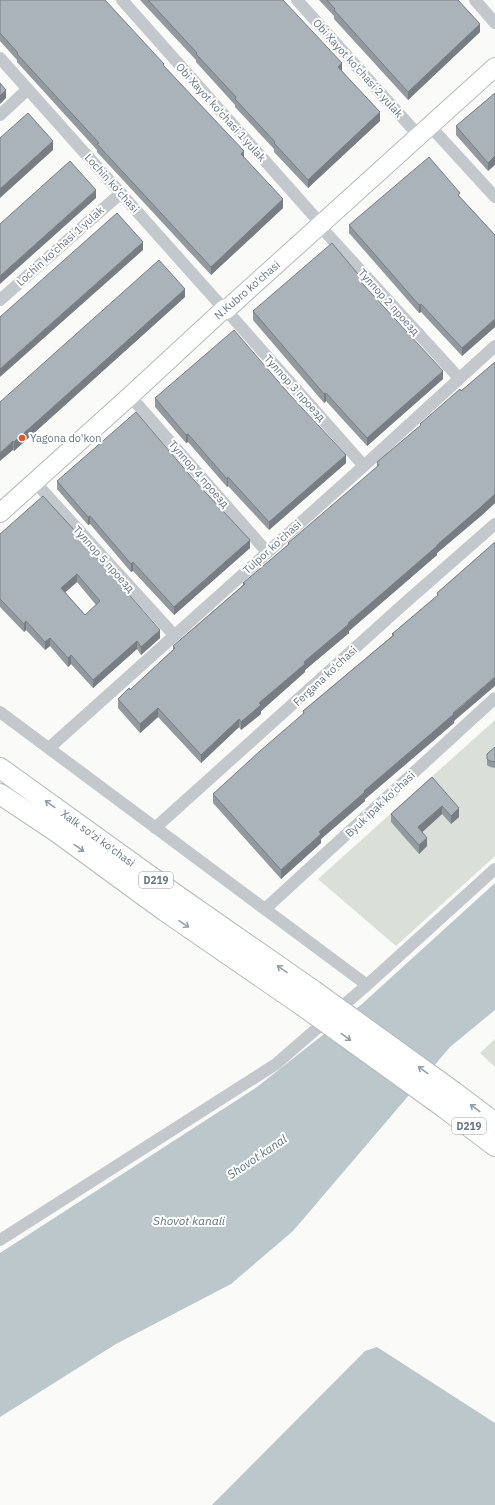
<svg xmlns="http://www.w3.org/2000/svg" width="495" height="1505" font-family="'IBM Plex Sans',sans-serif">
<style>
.green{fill:#dadfd7}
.water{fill:#bbc7cb}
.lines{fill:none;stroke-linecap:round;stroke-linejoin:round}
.secondary-casing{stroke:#b3babf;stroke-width:20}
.primary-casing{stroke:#b5babe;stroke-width:22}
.street{stroke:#c3c8cc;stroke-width:12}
.secondary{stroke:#fff;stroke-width:18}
.primary{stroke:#fff;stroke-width:20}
.primary-bridge-casing{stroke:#b5babe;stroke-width:22;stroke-linecap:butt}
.primary-bridge{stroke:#fff;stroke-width:20}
.wall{fill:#929a9f;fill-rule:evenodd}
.shaded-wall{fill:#777d82}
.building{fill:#aab3b9;stroke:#777d82;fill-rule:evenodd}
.oneway{stroke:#939fa8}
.poi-dot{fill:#e4572e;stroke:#fff;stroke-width:1.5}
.labels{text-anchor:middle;stroke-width:4;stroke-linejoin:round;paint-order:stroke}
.shield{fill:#fff;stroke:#939fa8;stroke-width:1}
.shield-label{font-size:10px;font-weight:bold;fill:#657683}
.street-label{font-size:11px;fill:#657683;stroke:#fff}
.poi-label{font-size:11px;fill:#657683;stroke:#fff;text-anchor:start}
.water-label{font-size:12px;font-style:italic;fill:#60757c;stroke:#fff}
</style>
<rect width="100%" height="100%" fill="#fafaf8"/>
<path class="green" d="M495 720V856L396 946 318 879Z
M495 1039V1067L480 1053Z"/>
<path class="water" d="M495 883V1010L450 1047 293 1231 231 1284 116 1344 0 1417V1253L257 1087 362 1004Z
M377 1347 495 1423V1505H212L365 1351Z"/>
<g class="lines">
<defs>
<path id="secondary" d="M0 513 130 396 224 309 226 310 495 67"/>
<path id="primary" d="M0 768 179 897 314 991
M0 794 57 832 165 911 303 1006
M454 1092 495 1123
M442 1106 495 1146"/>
</defs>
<use href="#secondary" class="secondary-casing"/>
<use href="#primary" class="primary-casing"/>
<path class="street" d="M122 0 321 224
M297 0 419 136
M475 0 495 23
M0 58 224 309
M0 115 28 89
M430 126 495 197
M319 225 459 378
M0 300 121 193
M226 310 364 466
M130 396 267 552
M35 482 174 635
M0 712 367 985
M49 748 366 464 495 346
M155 828 406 602 495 524
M265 909 495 698
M0 1240 276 1064 367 985 495 869"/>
<use href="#secondary" class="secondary"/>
<use href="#primary" class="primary"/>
<defs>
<path id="primary-bridge" d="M314 991 454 1092
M303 1006 442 1106"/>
</defs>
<use href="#primary-bridge" class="primary-bridge-casing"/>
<use href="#primary-bridge" class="primary-bridge"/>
</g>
<path class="wall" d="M0 0 164 67 244 157 283 208 211 275 97 152V150L17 62V60L0 41Z
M140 0H283L342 71 380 121 308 188 274 152V149L235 107V105L196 62V60Z
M319 0H458L480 32 408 100 334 19V16Z
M495 93 488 171 456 135V126Z
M460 197 495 235V327L462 356 421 312 419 313 349 233V225Z
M363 284 443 379 367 446 326 401 324 403 253 320V311Z
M185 297 14 451 13 450 0 402Z
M495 362V503L482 515 437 553V555L349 631V633L305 670V672L261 711V714L241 730 239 727 201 763 158 717 140 733 118 708V699L130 690 173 650V646L243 585V583L288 545V543L377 468V462L420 426V424L461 391Z
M155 398 346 463 269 530 228 486 227 487 188 442 186 443 155 407Z
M57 481 250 548 174 615 133 571 131 572 90 524 88 525 57 489Z
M0 534 97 559 160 638 141 655 137 649 93 688 71 664 68 667 50 646 45 650 26 630 24 632 0 607ZM77 582 96 605 85 615 65 592Z
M495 542 454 723 365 799V801L321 839V843L281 879 213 803V794L303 714V711L392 636V634L437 596V593Z
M495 747V768L490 767 487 765V754Z
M432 777 459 817 451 824 442 814 422 832 427 846 419 854 391 822V814Z"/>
<path class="shaded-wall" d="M480 24V32L408 100V92Z
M342 63V72L338 67Z
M6 90V98L0 104V96Z
M380 112V121L308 188V180Z
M53 141V150L0 198V189Z
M244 151V160L241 154Z
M495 156V165L488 171V163Z
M96 190V198L0 284V276Z
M283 199V208L211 275V267Z
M143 242V250L0 377V369Z
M185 289V297L14 451V442Z
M421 304V312L419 313V305Z
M495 319V327L462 356V348Z
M443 371V379L367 446V438Z
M326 393V401L324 403V394Z
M188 434V442L186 443V435Z
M13 441V450L0 461V453Z
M346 455V463L269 530V522Z
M228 477V486L227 487V479Z
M495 494V503L482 515 437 553V555L349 631V633L305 670V672L261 711V714L241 730V722L259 703 348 623Z
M90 516V524L88 525V517Z
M250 540V548L174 615V607Z
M133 562V571L131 572V564Z
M77 574V582L61 596V588Z
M26 621V630L24 632V624Z
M160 630V638L141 655V647Z
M50 638V646L45 650V642Z
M137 641V649L93 688V680Z
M71 655V664L68 667V658Z
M495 677V686L454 721V723L365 799V801L321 839V843L281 879V870L319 832 364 791Z
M158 708V717L140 733V724Z
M239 719V727L201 763V755Z
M442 806V814L418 836V827Z
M459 808V817L451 824V816Z
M427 838V846L419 854V845Z"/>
<path class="building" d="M0 0H105L164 64 163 65 244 151 241 154 283 199 211 267 97 144 99 143 17 54 18 53 0 33Z
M148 0H283L342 63 338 67 380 112 308 180 274 143 275 142 235 99 236 97 196 54 197 53Z
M327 0H458L480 24 408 92 334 10 335 9Z
M0 83 6 90 0 96Z
M495 93V156L488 163 456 126Z
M28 113 53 141 0 189V138Z
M429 157 460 193 458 195 495 235V319L462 348 421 304 419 305 349 225Z
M70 161 96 190 0 276V224Z
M117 213 143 242 0 369V317Z
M332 243 363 280 361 282 443 371 367 438 326 393 324 394 253 311Z
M159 260 185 289 14 442 13 441 0 453V402Z
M234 330 290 395 346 455 269 522 228 477 227 479 188 434 186 435 155 398Z
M495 362V494L482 506 437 545V546L348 623 349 624 304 662 305 664 259 703 261 705 241 722 239 719 201 755 158 708 140 724 118 699 129 688 130 690 175 648 173 646 245 584 243 583 289 544 288 543 379 465 377 462 421 425 420 424 460 389 461 391Z
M136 412 194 480 250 540 174 607 133 562 131 564 90 516 88 517 57 481Z
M43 496 97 555 96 557 160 630 141 647 137 641 93 680 71 655 68 658 50 638 45 642 26 621 24 624 0 599V534ZM77 574 100 601 85 615 61 588Z
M495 542V677L453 713 454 714 364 791 365 792 319 832 321 834 281 870 213 794 260 751 304 713 303 711 394 635 392 634 438 595 437 593Z
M495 747V762L490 761 487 759V754Z
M432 777 459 808 451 816 442 806 418 827 427 838 419 845 391 814Z"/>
<defs><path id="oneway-shaft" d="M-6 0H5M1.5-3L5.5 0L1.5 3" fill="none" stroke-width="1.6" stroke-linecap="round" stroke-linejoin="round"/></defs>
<g class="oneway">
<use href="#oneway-shaft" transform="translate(50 804) rotate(-144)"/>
<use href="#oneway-shaft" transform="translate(79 848) rotate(36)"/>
<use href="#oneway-shaft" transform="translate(184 924) rotate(34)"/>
<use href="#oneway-shaft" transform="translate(282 969) rotate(-145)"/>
<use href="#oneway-shaft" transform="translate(346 1037) rotate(36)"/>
<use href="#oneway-shaft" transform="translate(423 1070) rotate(-144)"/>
<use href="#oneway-shaft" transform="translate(475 1108) rotate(-143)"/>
</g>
<circle class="poi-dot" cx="22" cy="438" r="4"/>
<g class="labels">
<g class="shield">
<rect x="139" y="872" width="34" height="16" rx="3"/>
<rect x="452" y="1118" width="34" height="16" rx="3"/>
</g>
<g class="shield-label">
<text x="156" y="884">D219</text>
<text x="469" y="1130">D219</text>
</g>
<g class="street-label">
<text transform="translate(358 68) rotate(48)" y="4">Obi Xayot ko'chasi 2 yulak</text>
<text transform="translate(221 112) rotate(48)" y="4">Obi Xayot ko'chasi 1 yulak</text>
<text transform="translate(112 183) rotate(48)" y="4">Lochin ko'chasi</text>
<text transform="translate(60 246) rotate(-42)" y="4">Lochin ko'chasi 1 yulak</text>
<text transform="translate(247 290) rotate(-41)" y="4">N.Kubro ko'chasi</text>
<text transform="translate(389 302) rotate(48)" y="4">Тулпор 2 проезд</text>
<text transform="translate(295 388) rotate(48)" y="4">Тулпор 3 проезд</text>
<text transform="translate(199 474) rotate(49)" y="4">Тулпор 4 проезд</text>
<text transform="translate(272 547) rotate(-42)" y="4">Tulpor ko'chasi</text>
<text transform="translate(104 559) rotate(48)" y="4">Тулпор 5 проезд</text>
<text transform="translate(325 676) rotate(-43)" y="4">Fergana ko'chasi</text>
<text transform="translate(380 804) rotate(-43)" y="4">Byuk ipak ko'chasi</text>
<text transform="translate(98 838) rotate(36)" y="4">Xalk so'zi ko'chasi</text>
</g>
<g class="poi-label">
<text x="30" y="442">Yagona do'kon</text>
</g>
<g class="water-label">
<text transform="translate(257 1157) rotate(-34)" y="4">Shovot kanal</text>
<text x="189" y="1225">Shovot kanali</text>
</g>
</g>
</svg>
